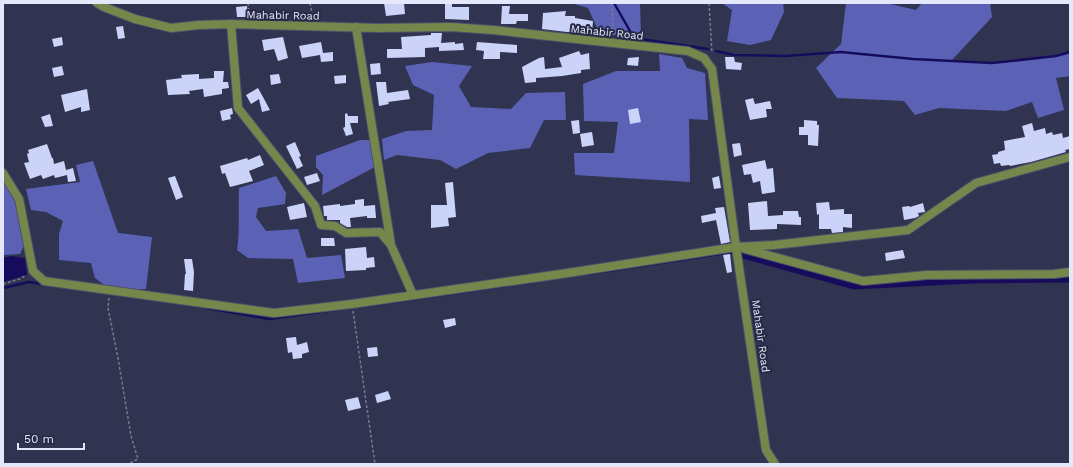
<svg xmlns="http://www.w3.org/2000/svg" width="1073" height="467" font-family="'Work Sans',sans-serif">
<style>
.forest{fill:#5b62b6}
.water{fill:#170c5b}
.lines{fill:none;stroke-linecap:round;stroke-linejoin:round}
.stream{stroke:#170c5b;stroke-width:2.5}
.canal{stroke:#170c5b;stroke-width:9}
.building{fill:#ccd3f8}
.minor-casing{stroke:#4d516b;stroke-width:10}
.tertiary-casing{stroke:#4d516b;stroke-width:10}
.path{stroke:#757992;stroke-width:1.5;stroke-dasharray:3 2;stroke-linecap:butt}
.minor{stroke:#76874c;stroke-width:8}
.tertiary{stroke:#76874c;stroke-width:8}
.labels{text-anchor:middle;stroke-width:4;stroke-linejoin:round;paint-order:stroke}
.street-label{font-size:11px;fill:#e4e8fa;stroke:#272a45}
</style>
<rect width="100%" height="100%" fill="#303450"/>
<path class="forest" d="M571 3H640L641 37 600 34 588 8Z
M722 3H783L784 12 771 40 750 45 727 41 732 10Z
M846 3H886L916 10 922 3H990L992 17 951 61C990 65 1032 62 1070 52V76L1056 78 1064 110 1038 118 1032 102 1006 111 939 108 915 115 904 101 837 98 816 68 841 44Z
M659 54 682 58 687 68 705 73 708 120 689 119 690 182 575 175 574 153H614L618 122 584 121 583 84 616 71H660Z
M432 62 472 66 459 86 471 107 511 109 526 93 565 92 566 120H544L530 148 488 153 456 169 440 160 397 155 384 160 382 139 406 131 432 130 434 95 413 85 405 66Z
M360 140H372L375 167 322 195 323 175 316 167V156Z
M93 161 118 233 152 237 146 289 111 290 95 278 91 263 59 260V234L63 221 46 212 31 210 26 189 80 182 76 165Z
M276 176 286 193 285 204 258 208 256 217 266 231 298 229 307 258 341 255 345 278 298 283 293 259 248 258 237 250C240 229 238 209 239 188Z
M3 180 17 200 24 245 20 254 3 255Z"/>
<path class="water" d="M11 256 25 258 27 275 3 282V258Z"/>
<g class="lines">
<path class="stream" d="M614 3 634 38 708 49
M716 51 734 55 785 56 841 52 913 59 992 63 1056 56 1070 52
M588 274 733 252
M3 288 29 282 54 286
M359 307 533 282
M207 308 269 319 349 308"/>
<path class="canal" d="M743 254 854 285 972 279 1070 278"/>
</g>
<path class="building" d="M384 3H404L405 14 386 16Z
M445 3H452V7H469V20L445 19Z
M247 6 248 17H237L236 7Z
M502 6H510L509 14H528V21H517L516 24H501Z
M566 11 565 16H575V18L593 21 592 33 567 32 542 29 543 13Z
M123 26 125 38 118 39 116 27Z
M431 33H442L441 43 455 42V44L463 43 464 50 439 51V47L425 48V57L387 58V49H402L401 37 431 35Z
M62 37 63 45 54 47 52 39Z
M283 37 288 58 278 61 274 49 264 51 262 40Z
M321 42 323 53 333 52V61L321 62 320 55 302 58 299 46Z
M477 42 517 45V53L500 52V59H483L484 51 476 50Z
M579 51 581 55 589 53 590 69 581 70V73L562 76 536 78V82L525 83 522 67 539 58 544 57 545 69 562 67 559 58Z
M639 57 638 66 627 65 628 58Z
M725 57H734L735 62 742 63 741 70 726 69Z
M380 63 381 74 371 75 370 64Z
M62 66 64 75 54 77 52 68Z
M214 71H224L223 82H228L229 88 222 89V94L204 97 203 89 189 91 190 94 168 95 166 80 182 78 181 75 199 74V79L214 78Z
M279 74 281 83 271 85 270 75Z
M346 75V83L335 84 334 76Z
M376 82H386L387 93 408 90 410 99 388 102 389 104 379 106Z
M258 88 263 97 270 110 262 112 259 99 251 104 246 95Z
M87 89 90 110 81 112V107L65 112 61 95Z
M753 98 755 104 770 101 772 109H766L767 117 750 120 745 100Z
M232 108 233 114 230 115 231 119 222 121 220 111Z
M638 108 641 122 630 124 628 110Z
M347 113 348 116H358V123H350L353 134 346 136 343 128 345 127V114Z
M50 114 53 126 45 127 41 117Z
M579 120 580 133 573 134 571 121Z
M804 120 817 121V125H819L818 146 808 145V135H799V127H804Z
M1032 123 1034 131 1045 128 1046 134 1052 132 1053 135 1062 133 1063 138 1070 136V149L1065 150 1066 152 1031 162 1010 166 1009 165 1001 166 1000 163 994 164 992 155 998 154V152L1005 150 1004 141 1025 137 1022 126Z
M592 132 594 145 582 147 580 134Z
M295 142 301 156 299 157 303 166 297 169 286 146Z
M740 143 742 155 734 157 732 144Z
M47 144 52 158H53L54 164 64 161 66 170 73 168 76 181 68 182 67 175 55 178 54 175 43 179 41 175 30 179 24 163 29 162 27 154 29 153 28 150Z
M260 155 264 165 249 171 253 181 230 187 225 173 222 174 220 166 247 158 248 160Z
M765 160 767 169 773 168 775 192 762 194 760 181 753 183 751 174 744 175 742 165Z
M317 173 320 181 307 185 304 177Z
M175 176 183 197 176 200 168 178Z
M719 176 721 188 714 189 712 178Z
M453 182 456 217 448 218 449 226 431 228V205H447L445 183Z
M364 199V206L375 205 376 218H367V216L350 218 351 227H347L340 223V220H327V216H324L323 206 340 204V206L355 204V200Z
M767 201 768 216 783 215V211H798L799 217H801V225L777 224V229L750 230 748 203Z
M829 202 830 210 844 209V214H852V228L843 227V232L832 233 831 229H819V214L817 215 816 203Z
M304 203 307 217 290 220 287 207Z
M923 203 925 212 918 213 919 216 915 218 904 220 902 207 909 206 910 207Z
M724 207 730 242 721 244 716 220 702 223 701 216 716 213 715 208Z
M321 238H334L335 246H321Z
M366 247 367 258 374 257 375 267 366 268V270L346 271 345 249Z
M903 250 905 258 886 261 885 253Z
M730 254 732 272 727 273 723 255Z
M184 259H192L194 272 193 291 184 290 185 274H186Z
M455 318 456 325 445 328 443 320Z
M296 337 297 345 307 342 309 352 302 354V358L293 359 292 352 288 353 286 338Z
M377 347 378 356 368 357 367 348Z
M388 391 391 399 377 403 375 395Z
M358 397 361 408 348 411 345 400Z"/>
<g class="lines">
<defs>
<path id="minor" d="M97 3 104 7 135 19 171 28 199 25 231 24 378 28 451 27 493 30 688 51 704 58 712 69 736 247
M231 24 238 108 315 206 321 225 335 226 346 233 380 232 391 245
M356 27 391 245 413 295
M3 173 19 199 33 271 44 281 274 313 352 304 561 274 736 247 774 245 908 230 976 183 1070 157
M745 249 863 281 927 275 1054 274 1070 272"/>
<path id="tertiary" d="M736 247 764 437 766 450 775 464"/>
</defs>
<use href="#minor" class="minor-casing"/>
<use href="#tertiary" class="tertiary-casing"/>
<path class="path" d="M248 3 250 17
M310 3 313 19
M612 3 613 35
M709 3 712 53
M3 284 20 279 26 275
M109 298 108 308 118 358 131 436 138 459 128 464
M353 311 375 464"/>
<use href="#minor" class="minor"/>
<use href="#tertiary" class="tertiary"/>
</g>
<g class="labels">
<g class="street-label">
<text transform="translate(283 15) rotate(1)" y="4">Mahabir Road</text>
<text transform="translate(607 32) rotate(6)" y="4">Mahabir Road</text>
<text transform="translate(761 336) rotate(82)" y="4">Mahabir Road</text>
</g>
</g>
<rect width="1073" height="467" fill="none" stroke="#e4e8fa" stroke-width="8"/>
<path d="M18 443v6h66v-6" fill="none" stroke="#e4e8fa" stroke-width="2"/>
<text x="24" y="443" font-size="12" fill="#e4e8fa" stroke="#272a45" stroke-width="3" paint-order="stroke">50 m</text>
</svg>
